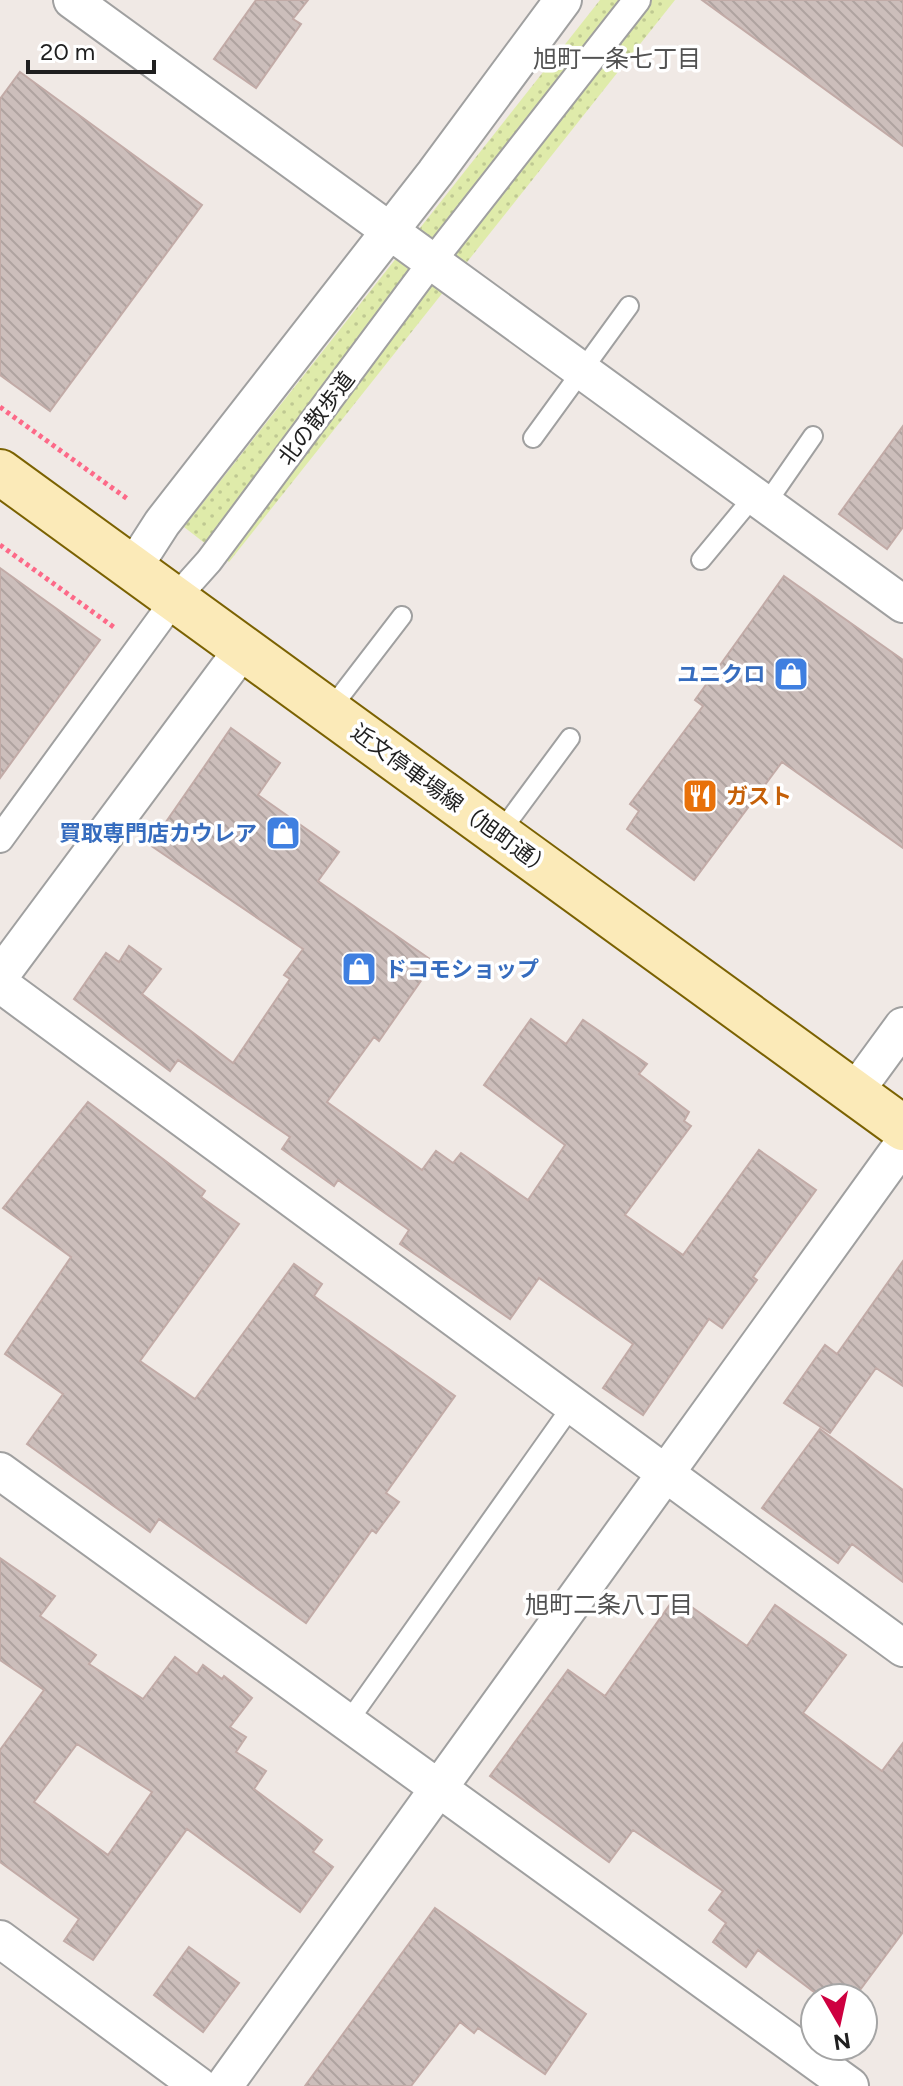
<svg xmlns="http://www.w3.org/2000/svg" width="903" height="2086" font-family="Figtree,'Noto Sans JP',sans-serif">
<style>
.grass{fill:url(#grass-dots)}
.building{fill:url(#building-back-hatch);stroke:#c2aba7;stroke-width:2;fill-rule:evenodd}
.lines{fill:none;stroke-linecap:round;stroke-linejoin:round}
.service-casing{stroke:#a0a0a0;stroke-width:22}
.pedestrian-casing{stroke:#a0a0a0;stroke-width:30}
.minor-casing{stroke:#a0a0a0;stroke-width:40}
.secondary-casing{stroke:#7b6202;stroke-width:48}
.path{stroke:#fd6988;stroke-width:5;stroke-dasharray:4 4;stroke-linecap:butt}
.service{stroke:#fff;stroke-width:18}
.pedestrian{stroke:#fff;stroke-width:26}
.minor{stroke:#fff;stroke-width:36}
.secondary{stroke:#fbeab8;stroke-width:44}
.labels{text-anchor:middle;stroke-width:7;stroke-linejoin:round;paint-order:stroke}
.street-label{font-size:22px;fill:#1f1f1f;stroke:#fff}
.shop-label{font-size:22px;font-weight:bold;fill:#366cbe;stroke:#fff;text-anchor:end}
.food-label{font-size:22px;font-weight:bold;fill:#c56008;stroke:#fff;text-anchor:start}
.neighbourhood-label{font-size:24px;fill:#525252;stroke:#fff}
</style>
<defs>
<pattern id="grass-dots" width="8" height="8" patternUnits="userSpaceOnUse" patternTransform="scale(2)"><rect width="8" height="8" fill="#dfebaa"/><path d="M2 2h.1M6 6h.1" fill="none" stroke="#bfc992" stroke-width="1.8" stroke-linecap="round"/></pattern>
<pattern id="building-back-hatch" width="6" height="6" patternUnits="userSpaceOnUse" patternTransform="scale(2)"><rect width="6" height="6" fill="#ccbebb"/><path d="M-1 5l2 2M0 0l6 6M5-1l2 2" fill="none" stroke="#afa3a0"/></pattern>
</defs>
<rect width="100%" height="100%" fill="#f0e9e5"/>
<path class="grass" d="M600 0H675L229 562 184 527Z"/>
<path class="building" d="M256 0H308L293 19 301 24 256 88 214 59Z
M702 0H903V146Z
M20 72 202 205 50 411 0 375V99Z
M903 426V527L887 549 839 514Z
M0 568 100 640 0 778Z
M784 576 903 660V848L782 762 694 880 627 829 639 811 630 804 703 706 695 700Z
M231 728 280 763 258 795 339 852 318 881 434 962 379 1041 374 1037 327 1102 422 1170 436 1151 453 1163 461 1153 528 1200 565 1145 484 1085 531 1019 566 1044 583 1020 647 1064 639 1074 689 1112 684 1121 691 1126 625 1215 683 1255 759 1150 816 1190 753 1277 757 1280 722 1328 709 1319 643 1415 603 1388 633 1344 539 1278 510 1319 400 1244 409 1230 338 1180 334 1186 282 1149 290 1137 178 1060 170 1071 74 999 106 953 119 962 129 946 161 969 142 994 233 1063 290 979 284 975 303 949 150 845Z
M88 1102 205 1191 201 1197 239 1224 140 1361 195 1399 294 1264 322 1284 314 1296 455 1396 386 1493 399 1502 376 1533 372 1530 306 1623 159 1519 150 1532 27 1444 63 1394 5 1354 71 1257 3 1208Z
M903 1261V1386L876 1368 830 1433 784 1403 825 1345 837 1354Z
M820 1429 903 1490V1582L852 1544 838 1563 762 1508Z
M0 1558 55 1596 40 1616 96 1655 89 1664 143 1699 175 1657 197 1674 203 1665 222 1679 224 1676 252 1698 230 1727 246 1737 236 1752 266 1771 254 1789 322 1840 313 1852 333 1867 300 1912 187 1829 93 1960 64 1941 79 1919 0 1862V1750L44 1690 0 1660ZM77 1744 152 1792 108 1855 34 1802Z
M676 1596 747 1646 775 1605 846 1655 803 1713 882 1771 903 1743V1932L854 1998H822L758 1950 746 1967 713 1942 726 1923 709 1910 723 1891 633 1830 609 1862 490 1776 568 1670 605 1696Z
M435 1908 586 2014 545 2074 478 2028 474 2033 460 2022 411 2086H305Z
M189 1947 239 1983 203 2032 154 1995Z"/>
<g class="lines">
<defs>
<path id="service" d="M533 438 629 306
M766 504 813 436
M701 560 754 496
M329 711 402 616
M499 834 570 738
M348 1722 574 1403"/>
<path id="pedestrian" d="M0 839 175 599 209 561 431 263 637 0"/>
<path id="minor" d="M72 0 903 604
M133 568 162 523 435 173 563 0
M0 976 243 649
M0 984 903 1648
M854 1093 903 1026
M0 1471 850 2086
M0 1939 199 2086
M224 2086 903 1144"/>
<path id="secondary" d="M0 472 903 1128"/>
</defs>
<use href="#service" class="service-casing"/>
<use href="#pedestrian" class="pedestrian-casing"/>
<use href="#minor" class="minor-casing"/>
<use href="#secondary" class="secondary-casing"/>
<path class="path" d="M0 407 129 500
M0 545 115 628"/>
<use href="#service" class="service"/>
<use href="#pedestrian" class="pedestrian"/>
<use href="#minor" class="minor"/>
<use href="#secondary" class="secondary"/>
</g>
<defs>
<symbol id="shop-square" viewBox="-11 -11 22 22"><rect x="-9" y="-9" width="18" height="18" rx="4" fill="#3f7fe0" stroke="#fff"/><path d="M-5-2.5h2.3a2.7 3.5 0 0 1 5.4 0H5L5.5 6h-11ZM-1.5-2.5h3a1.5 2.3 0 0 0-3 0Z" fill="#fff"/></symbol>
<symbol id="restaurant-square" viewBox="-11 -11 22 22"><rect x="-9" y="-9" width="18" height="18" rx="4" fill="#e8710a" stroke="#fff"/><path d="M-5-6h1v4h1v-4h1v4h1v-4h1v5L-1.5 .5V6h-2V.5L-5-1ZM5-6V6H3V1.5H1.5Q1.5-4 5-6Z" fill="#fff"/></symbol>
</defs>
<g fill-rule="evenodd">
<use href="#shop-square" x="771" y="654" width="40" height="40"/>
<use href="#restaurant-square" x="680" y="776" width="40" height="40"/>
<use href="#shop-square" x="263" y="813" width="40" height="40"/>
<use href="#shop-square" x="339" y="949" width="40" height="40"/>
</g>
<g class="labels">
<g class="street-label">
<text transform="translate(316 418) rotate(-53)" y="8">北の散歩道</text>
<text transform="translate(452 800) rotate(36)" y="8">近文停車場線（旭町通）</text>
</g>
<g class="shop-label">
<text x="765" y="682">ユニクロ</text>
<text x="257" y="841">買取専門店カウレア</text>
<text x="385" y="977" text-anchor="start">ドコモショップ</text>
</g>
<g class="food-label">
<text x="726" y="804">ガスト</text>
</g>
<g class="neighbourhood-label">
<text x="617" y="67">旭町一条七丁目</text>
<text x="609" y="1613">旭町二条八丁目</text>
</g>
</g>
<g transform="translate(839 2022) rotate(171)"><circle r="38" fill="#ffffff" stroke="#a5a5a5" stroke-width="2"/>
<path d="M0-6L14 30L0 20L-14 30Z" fill="#ce0040"/>
<text y="-12" font-size="22" font-weight="bold" text-anchor="middle" fill="#1f1f1f">N</text>
</g>
<path d="M28 60v12h126v-12" fill="none" stroke="#1f1f1f" stroke-width="4"/>
<text x="40" y="60" font-size="24" fill="#1f1f1f" stroke="#ffffff" stroke-width="6" paint-order="stroke">20 m</text>
</svg>
